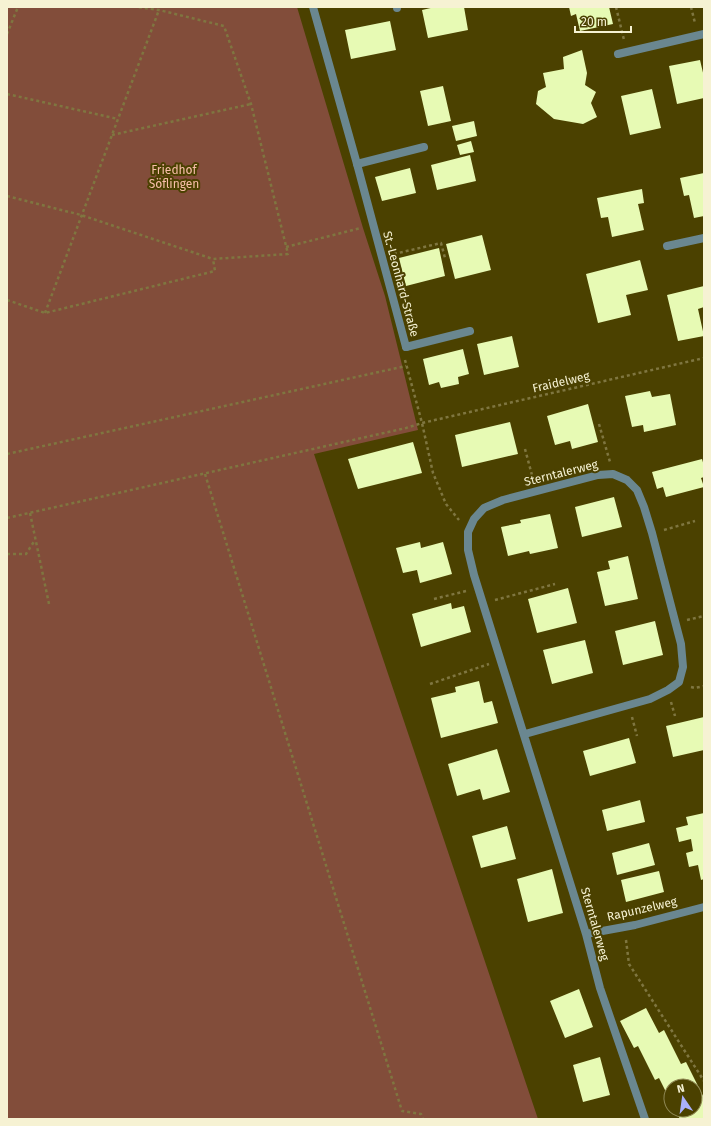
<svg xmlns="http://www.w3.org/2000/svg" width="711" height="1126" font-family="'Fira Sans',sans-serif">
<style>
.green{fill:#824d3a}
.building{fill:#e7fab4}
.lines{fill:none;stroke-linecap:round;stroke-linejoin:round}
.path{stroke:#7f7640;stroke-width:2.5;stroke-dasharray:3 3;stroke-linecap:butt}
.service{stroke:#6a8790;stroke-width:8}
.minor{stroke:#6a8790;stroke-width:8}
.labels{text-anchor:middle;stroke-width:4;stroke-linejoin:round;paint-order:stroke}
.park-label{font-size:12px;fill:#f8bea9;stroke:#4b4100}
.street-label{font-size:12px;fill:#f6f2d3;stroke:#4b4100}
</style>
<rect width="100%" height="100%" fill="#4b4100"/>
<path class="green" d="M7 7H297L363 228 385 296 418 430 314 454 538 1119H7Z"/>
<path class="building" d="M435 7H464L468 30 428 38 422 10Z
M569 7H609L613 24 580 31 576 14 571 16Z
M390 21 396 50 351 59 345 30Z
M582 50 587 73 585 85 596 92 591 103 597 117 583 124 554 119 536 104 538 91 546 87 543 73 564 69 563 57Z
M700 60 704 77V98L677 104 669 66Z
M443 86 451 121 428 126 420 91Z
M652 89 661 128 630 135 621 96Z
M474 121 477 136 456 141 452 126Z
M471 141 474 152 460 155 457 145Z
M470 155 476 181 437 190 431 165Z
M410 168 416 193 382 201 375 177Z
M704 173V216L694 218 689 195 684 196 680 178Z
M642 189 644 203 638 204 644 230 612 237 608 217 601 218 597 198Z
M482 235 491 270 455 279 446 244Z
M439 248 445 276 406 286 399 258Z
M640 260 648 290 626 295 631 315 598 323 586 274Z
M704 286V307L698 309 704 336 678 341 667 295Z
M512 336 519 367 484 375 477 344Z
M463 349 469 374 458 377 459 384 441 388 439 382 429 385 423 359Z
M650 391 652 397 670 394 676 425 644 432 643 425 632 427 625 396Z
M588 404 598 442 572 449 570 441 555 445 547 416Z
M510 422 518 454 462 467 455 435Z
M413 442 422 473 358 489 348 459Z
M702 459 704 466V477L701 478 704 487 666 497 663 487 657 489 652 472Z
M614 497 622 527 582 537 575 507Z
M550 514 558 548 530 554 529 551 508 556 501 527 521 523 520 520Z
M420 542 421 548 443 542 452 574 420 583 417 570 403 573 396 548Z
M628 556 638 599 605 606 597 572 610 569 608 561Z
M568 588 577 623 537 633 528 599Z
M451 603 452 609 464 606 471 632 421 647 412 614Z
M655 621 663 655 623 665 615 631Z
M585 640 593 673 552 684 543 650Z
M479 681 484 703 492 701 498 723 441 738 431 698 456 692 455 687Z
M704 717V750L673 757 666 726Z
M629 738 636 763 590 776 583 751Z
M497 749 510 792 483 800 480 789 457 796 448 764Z
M640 800 645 822 607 831 602 810Z
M704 813V879L701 880 698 865 689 867 686 853 693 851 691 839 679 842 676 828 688 825 686 817Z
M507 826 516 859 481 868 472 836Z
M649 843 655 865 617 875 612 853Z
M552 869 563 913 528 922 517 879Z
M659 871 664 892 626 902 621 880Z
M579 989 593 1027 565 1038 550 1001Z
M646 1008 659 1033 664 1030 681 1064 686 1062 704 1098V1119H680L675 1110H695V1086H671V1102L659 1078 655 1080 638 1046 634 1048 620 1021Z
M600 1057 610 1095 583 1102 573 1065Z"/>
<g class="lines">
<path class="path" d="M616 7 624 40
M691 7 695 23
M7 34 18 7
M7 94 118 119
M112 135 251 104
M7 196 81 215 213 259 288 254 251 104 224 26 159 10 137 7
M286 247 361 228
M394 254 441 243 445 258
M7 300 45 313 215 271 213 259
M45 313 159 10
M405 360 422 423 433 473 446 504 459 520
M599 424 610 462
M525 449 533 479
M7 454 406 366
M205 474 402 1111 421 1114 423 1119
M30 513 49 604
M7 518 406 428 422 423 704 358
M664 530 695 521
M7 554H26L35 540
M434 599 466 591
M495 600 555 584
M687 620 704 616
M430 684 489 664
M691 687 695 688 704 686
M671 702 675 716
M632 717 637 736
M626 940 629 964 704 1081"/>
<path class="service" d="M397 7V8
M357 164 424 147
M406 347 470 331"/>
<path class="minor" d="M313 7 357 164 406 347
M618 54 704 34
M667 246 704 238
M525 734 650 699 668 690 679 682 683 667 681 644 652 533 644 507 637 490 627 480 613 474 598 475 503 500 484 508 474 519 468 532V550L474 575 586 934 600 988 645 1119
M586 934 635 925 704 907"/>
</g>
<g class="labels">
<g class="park-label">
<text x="174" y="174">Friedhof<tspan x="174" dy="14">Söflingen</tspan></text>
</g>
<g class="street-label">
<text transform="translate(401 284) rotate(75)" y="4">St.-Leonhard-Straße</text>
<text transform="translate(561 382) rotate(-13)" y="4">Fraidelweg</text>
<text transform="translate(561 473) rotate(-14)" y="4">Sterntalerweg</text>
<text transform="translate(642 909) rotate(-13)" y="4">Rapunzelweg</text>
<text transform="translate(595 924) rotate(74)" y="4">Sterntalerweg</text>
</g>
</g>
<rect width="711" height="1126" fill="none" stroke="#f6f2d3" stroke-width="16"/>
<g transform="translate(683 1098) rotate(347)"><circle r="19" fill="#4b4100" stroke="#8f8854"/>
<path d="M0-3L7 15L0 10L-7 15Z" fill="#aab0fb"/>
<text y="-6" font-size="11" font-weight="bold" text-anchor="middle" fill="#f6f2d3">N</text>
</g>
<path d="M575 26v6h56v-6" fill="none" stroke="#f6f2d3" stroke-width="2"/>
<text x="581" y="26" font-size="12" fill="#f6f2d3" stroke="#4b4100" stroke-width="3" paint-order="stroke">20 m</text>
</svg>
